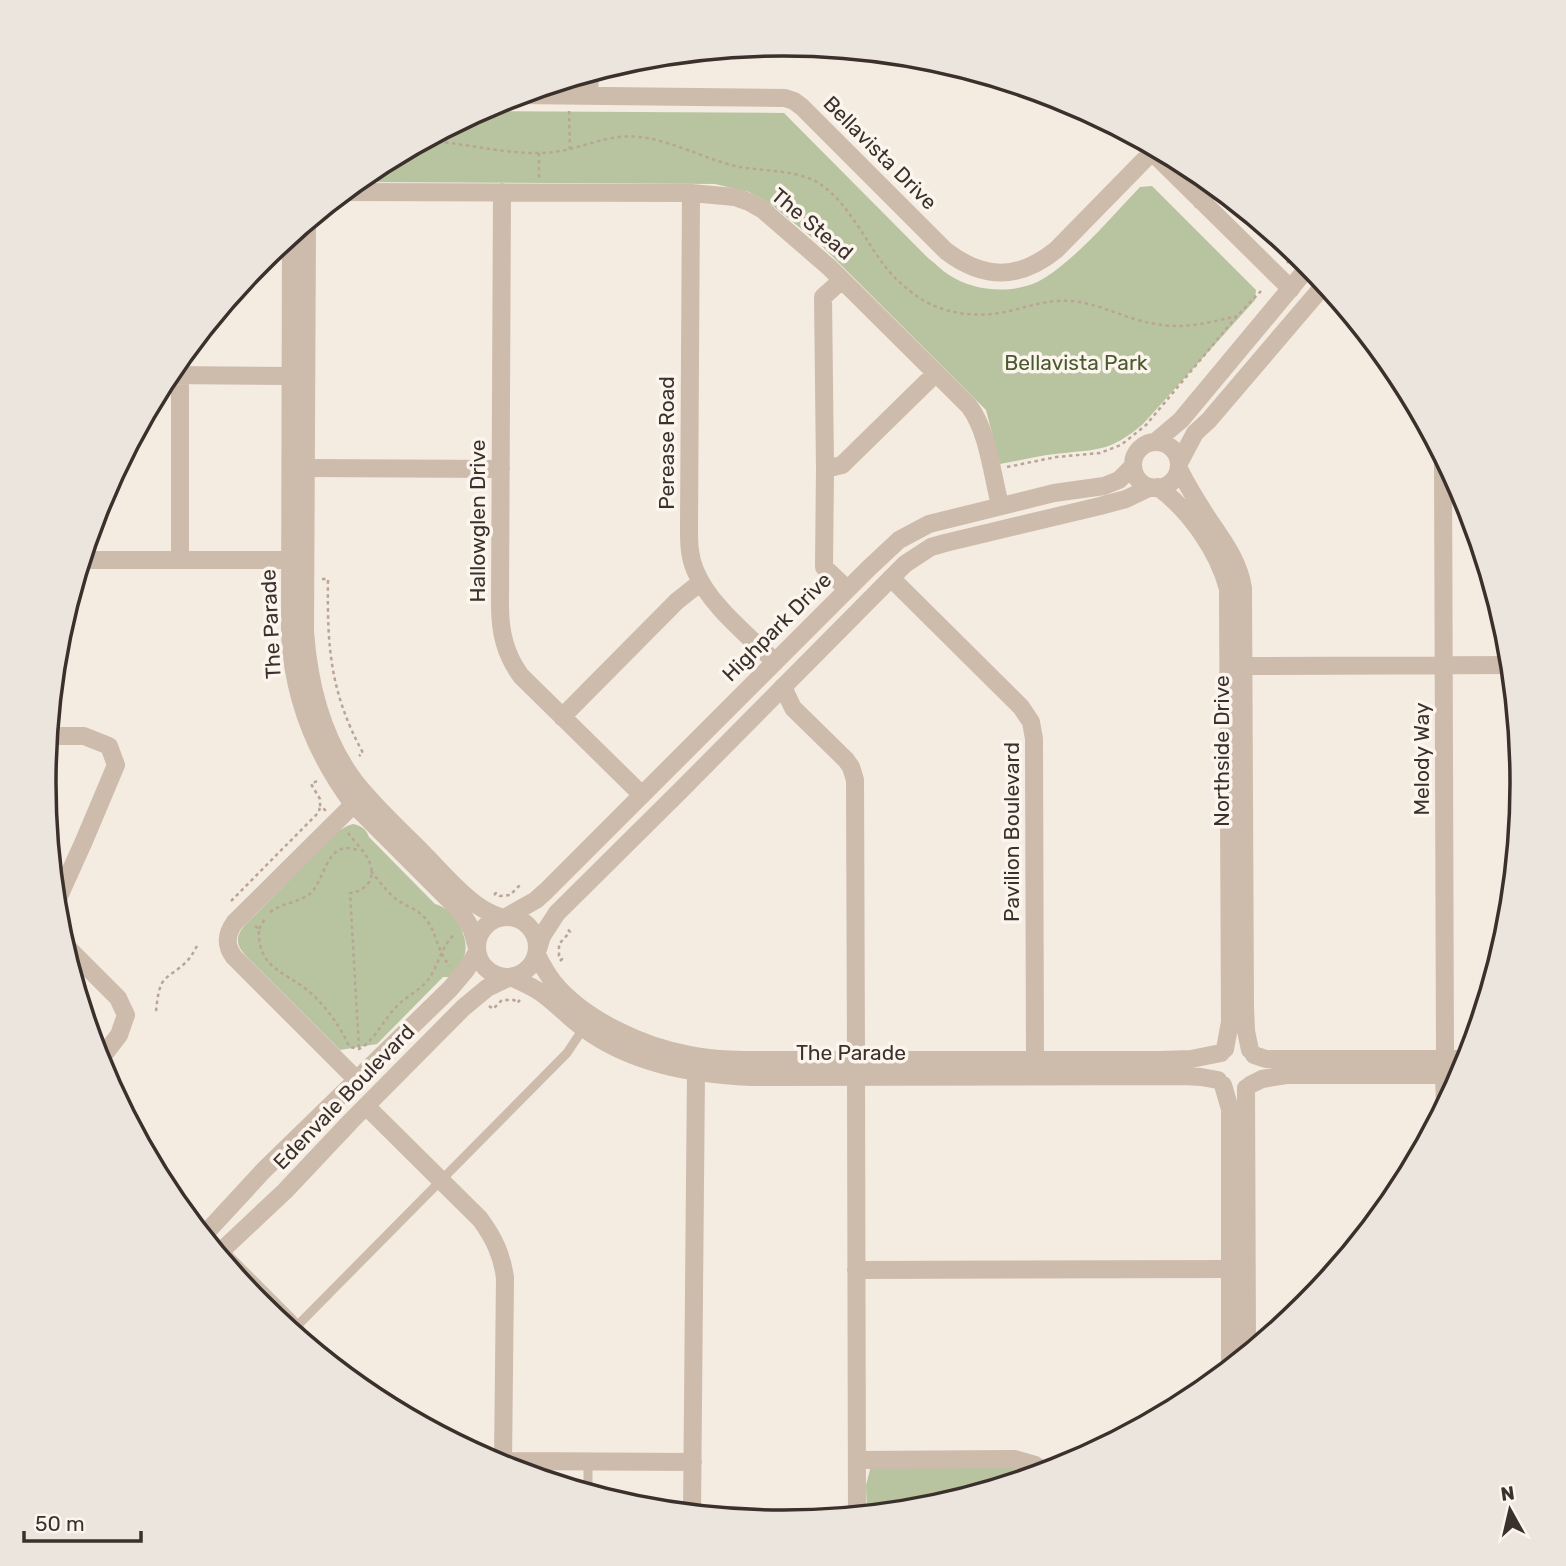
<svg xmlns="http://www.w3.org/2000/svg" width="1566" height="1566" font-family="Rubik,sans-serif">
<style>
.green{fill:#b8c4a0}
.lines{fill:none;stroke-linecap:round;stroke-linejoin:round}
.path{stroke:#b9a596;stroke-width:2.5;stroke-dasharray:3.5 3.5;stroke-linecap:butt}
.service{stroke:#cdbbac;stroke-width:9}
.minor{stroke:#cdbbac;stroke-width:18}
.tertiary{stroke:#cdbbac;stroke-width:18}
.labels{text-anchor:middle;stroke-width:7;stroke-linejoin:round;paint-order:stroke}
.street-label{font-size:21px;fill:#3b302b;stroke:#fbf5ee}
.park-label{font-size:21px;fill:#4a5a2e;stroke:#fbf5ee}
.rim{fill:none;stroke:#3b302b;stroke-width:3.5}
</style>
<rect width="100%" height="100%" fill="#f4ebe1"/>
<path class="green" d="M480 111 784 113 928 258C935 263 941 270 949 275 976 293 1019 295 1046 277 1080 255 1112 216 1140 187L1152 186 1256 290 1255 300 1143 424C1109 453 1096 449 1055 454 1037 456 1018 461 1000 464L986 410 820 244 773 206 760 198 749 192 715 184 355 182 373 168Z
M1229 198 1296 252 1284 256Z
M353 824C362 826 366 829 369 837L435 904C453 908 469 935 465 953 463 963 456 970 450 977H443L377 1044 340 1050 247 957C237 946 234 939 244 926L337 832 347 826Z
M1017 1464 1040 1474 927 1508 867 1514 866 1485 871 1466Z"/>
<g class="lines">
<path class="path" d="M569 111 570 150
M424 141C463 142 501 154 540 153 567 153 591 141 618 137 660 132 700 159 740 167 763 171 787 170 808 178 843 190 865 242 887 269 896 280 907 289 918 297 943 314 976 318 1005 312 1028 307 1048 299 1072 301 1095 303 1116 314 1138 320 1176 331 1200 325 1237 316
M539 153V178
M1287 263 1296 252
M1007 467 1056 457 1100 453 1121 445 1146 425 1237 316 1261 291
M322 579H328C327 647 330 692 363 753L359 756
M317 781 311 784 320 799V805L326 811
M348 833C358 846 379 864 369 882 364 889 358 892 350 893L359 1048
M371 871C379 881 387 892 397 900 406 906 417 909 425 918 437 932 437 952 450 966
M494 895 496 893 500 896 510 895 520 885 522 887
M231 901 319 812 320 805
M270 912C281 904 295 903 307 896 327 883 324 836 360 851
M255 926 259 929C257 971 288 971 314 996 328 1010 340 1026 348 1044L350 1047 359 1049C372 1044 386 1016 398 1005 407 996 419 991 427 981 439 966 440 947 455 934
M259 929 266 917
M560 961 562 959 559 956V944L570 932 566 927
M489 1006 493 1009 502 1000H514L517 1003 520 1000
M156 1011C157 1002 158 991 162 983 167 975 177 971 184 964 190 959 193 953 197 946"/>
<path class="service" d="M293 1330 567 1053 583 1029
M588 1493V1462"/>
<path class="minor" d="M517 95 785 98 794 101 802 107 946 251C984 280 1019 280 1056 250L1152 152
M589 95 590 73
M1139 139 1291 289
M344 192 691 193 735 197 749 202 763 210 830 268 969 406C988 431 992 474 1000 505
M502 192 500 605C500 632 505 654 521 676L642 795
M691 193 689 527C689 542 689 556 695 570 709 605 748 635 775 662
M1201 201 1216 186
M842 280 823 297 825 469 824 567 847 589
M167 375 291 376
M180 375V560
M1443 458 1445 1059
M306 468 501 469
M825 469 842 465 936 373
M82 560H302
M891 578 1021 707 1031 722 1034 739 1035 1060
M1244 666 1511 665
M783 687 793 708 846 760 851 767 855 780 856 1059
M562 717 677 601 701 582
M48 736H84L109 746 116 765 84 841 56 903
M62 942 118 998 126 1015 119 1035 99 1061
M1444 1075 1445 1106
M856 1076 857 1515
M357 1080 234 957C225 945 226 934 235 922L362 796
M366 1106 480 1219C494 1238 502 1255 505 1278L503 1462
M203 1236 288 1321 303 1341
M856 1270 1230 1269
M857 1460 1014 1459 1035 1465 1045 1472
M492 1461 693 1462
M692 1513 696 1072"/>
<path class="tertiary" d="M307 222 305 632C309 685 322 739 356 783 376 808 400 830 423 853 440 870 457 891 477 905 484 910 492 914 500 917
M291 235 290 634C293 697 315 753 353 804L462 913 472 930 477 948
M1155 442 1181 420 1310 265
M1133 465a23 23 0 1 1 46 0a23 23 0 1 1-46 0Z
M1179 463 1195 433 1209 420 1325 284
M1179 469C1188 487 1198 503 1209 520 1224 542 1239 562 1243 588L1245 1007 1246 1031 1250 1050
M1158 487C1190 511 1218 551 1228 589L1230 1022 1225 1049
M477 947a30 30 0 1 1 60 0a30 30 0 1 1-60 0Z
M506 917 536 900 546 891 869 568 899 540 929 524 1054 493 1104 486 1119 480 1133 466
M538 949 542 936 557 913 680 791 905 564 931 547 945 543 1100 506 1126 499 1151 487
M537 955C542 965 547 974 554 983 585 1020 643 1047 690 1055 720 1061 751 1060 781 1060H1161L1191 1059 1221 1053
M511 977C521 982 531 986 540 992 555 1002 567 1016 582 1027 631 1064 691 1074 751 1077L1184 1076 1201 1077 1218 1080
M1254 1055 1266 1059H1468
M1223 1085 1230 1109V1368
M1250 1085 1262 1079 1286 1075H1461
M1246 1088 1247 1354
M203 1236 264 1170 450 989 466 970 477 952
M218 1254 285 1191 351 1121 463 1008 487 988 508 978"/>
</g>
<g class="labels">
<g class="street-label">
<text transform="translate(880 153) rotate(45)" y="7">Bellavista Drive</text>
<text transform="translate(812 224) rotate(40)" y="7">The Stead</text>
<text transform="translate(667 443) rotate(-90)" y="7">Perease Road</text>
<text transform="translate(478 521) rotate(-90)" y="7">Hallowglen Drive</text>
<text transform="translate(271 624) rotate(-93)" y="7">The Parade</text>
<text transform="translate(777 627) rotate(-45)" y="7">Highpark Drive</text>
<text transform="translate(1222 751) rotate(-90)" y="7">Northside Drive</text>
<text transform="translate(1422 759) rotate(-90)" y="7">Melody Way</text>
<text transform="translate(1012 832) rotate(-90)" y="7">Pavilion Boulevard</text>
<text x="851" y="1060">The Parade</text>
<text transform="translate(344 1097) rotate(-46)" y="7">Edenvale Boulevard</text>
</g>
<g class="park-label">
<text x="1076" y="370">Bellavista Park</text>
</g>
</g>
<path d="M0 0H1566V1566H0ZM56 783a727 727 0 1 1 1454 0a727 727 0 1 1-1454 0Z" fill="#ece5de" fill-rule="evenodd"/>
<path class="rim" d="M56 783a727 727 0 1 1 1454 0a727 727 0 1 1-1454 0Z"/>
<g transform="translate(1510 1510) rotate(352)" stroke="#fbf5ee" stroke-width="5" paint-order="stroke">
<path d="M0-5L12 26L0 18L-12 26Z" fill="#3b302b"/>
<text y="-10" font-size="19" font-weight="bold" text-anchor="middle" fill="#3b302b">N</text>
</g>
<path d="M24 1531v10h117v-10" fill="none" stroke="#3b302b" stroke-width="3.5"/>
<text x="35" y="1531" font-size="21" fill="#3b302b" stroke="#fbf5ee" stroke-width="5" paint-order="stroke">50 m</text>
</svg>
